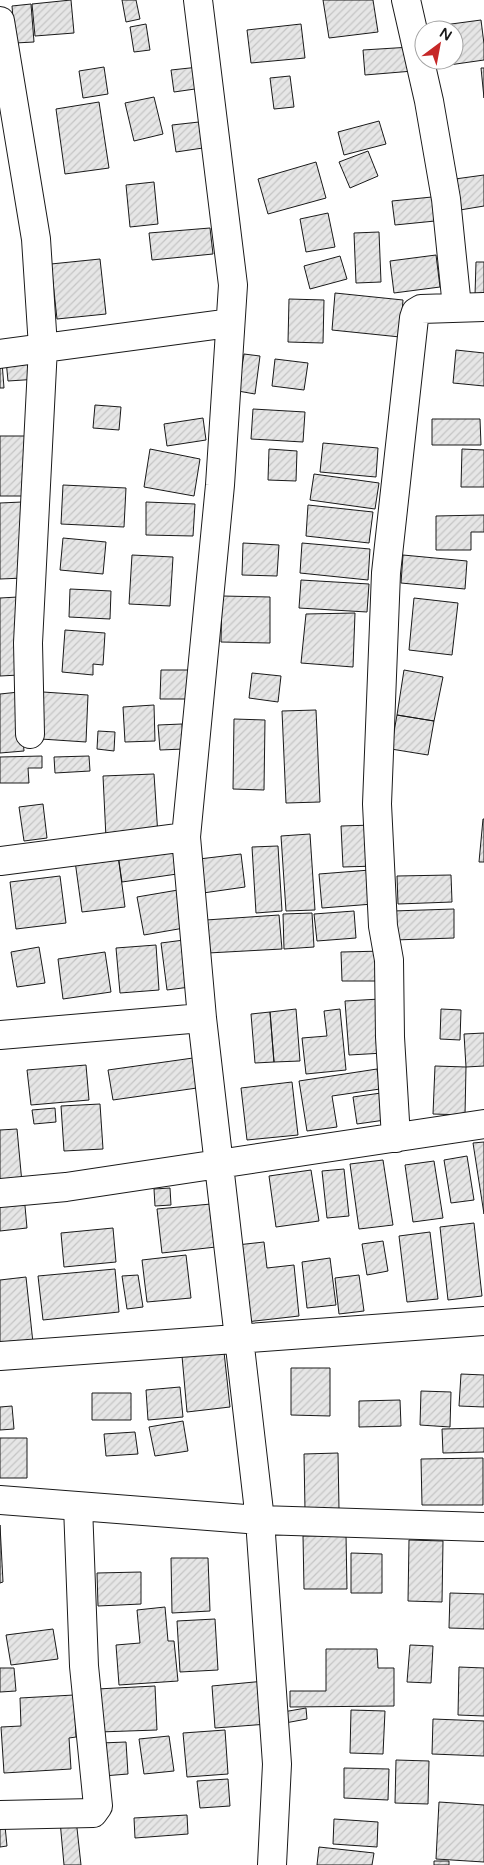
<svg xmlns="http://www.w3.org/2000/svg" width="484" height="1865" font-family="'Varela Round',sans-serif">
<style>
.building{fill:url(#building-hatch);stroke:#1a1a1a}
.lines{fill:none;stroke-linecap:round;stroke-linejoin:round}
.minor-casing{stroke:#1a1a1a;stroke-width:30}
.minor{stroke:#fff;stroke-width:28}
</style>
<defs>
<pattern id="building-hatch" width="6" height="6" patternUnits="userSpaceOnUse" patternTransform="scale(1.25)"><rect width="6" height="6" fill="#e6e6e6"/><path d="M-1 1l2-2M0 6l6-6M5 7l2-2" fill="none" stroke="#c5c5c5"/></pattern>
</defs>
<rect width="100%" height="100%" fill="#fff"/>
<path class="building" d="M71 0 74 33 35 36 32 4Z
M122 0H136L140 19 126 22Z
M323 0H373L378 32 329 38Z
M31 4 34 42 15 43 12 6Z
M481 20 484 44V60L435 67 434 60H454V30H430L429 27Z
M146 24 150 50 134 52 130 27Z
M301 24 305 58 251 63 247 30Z
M411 47 413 71 365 75 363 50Z
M104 67 108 94 83 98 79 71Z
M199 67 202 88 174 92 171 70Z
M481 68H484V98Z
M290 76 294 107 274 109 270 78Z
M154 97 163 134 134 141 125 103Z
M99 102 109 168 65 174 56 109Z
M379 121 386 144 344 155 338 132Z
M199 122 203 148 176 152 172 125Z
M368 151 378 176 350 188 339 162Z
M316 162 326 198 268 214 258 179Z
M484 175V206L460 210 455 179Z
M154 182 158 224 130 227 126 185Z
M432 197 435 221 395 225 392 201Z
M328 213 335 247 306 252 300 219Z
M210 228 213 254 152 260 149 233Z
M379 232 381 282 356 283 354 233Z
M436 255 440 287 394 293 390 261Z
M340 256 347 279 310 289 304 266Z
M100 259 106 314 57 319 51 264Z
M476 262H484V295H475Z
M335 293 403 300 400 337 332 330Z
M289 299 324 300 323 343 288 342Z
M456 350 484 353V386L453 383Z
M244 354 260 356 255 394 238 391Z
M37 357 39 379 8 381 6 360Z
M275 359 308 363 304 390 272 386Z
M0 362H2L4 388H0Z
M95 405 121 407 119 430 93 428Z
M253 409 305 412 303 442 251 439Z
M203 418 206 440 167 446 164 424Z
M432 419H480L481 445H432Z
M0 436H26L25 496H0Z
M323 443 378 448 376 477 320 472Z
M150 449 200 459 194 496 144 487Z
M269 449 297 451 296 481 268 480Z
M462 449 484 450V487H461Z
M314 474 379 483 375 509 310 500Z
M63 485 126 488 124 527 61 524Z
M22 502 24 578 0 579V503Z
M146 502 195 504 193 536 146 535Z
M308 505 373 512 369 543 306 536Z
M484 515V532H471V550H436V516Z
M63 538 106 542 103 574 60 570Z
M243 543 279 545 277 576 242 575Z
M302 543 370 549 368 580 300 573Z
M132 555 173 557 170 606 129 604Z
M403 555 467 561 465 589 401 583Z
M301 580 369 584 367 612 299 608Z
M70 589 111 591 110 619 69 617Z
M222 596 270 597V643L221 642Z
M18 597 19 675 0 676V598Z
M414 598 458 603 452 655 409 650Z
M355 613 353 667 301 663 306 614Z
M65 630 105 633 103 665 93 664V675L62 672Z
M161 670H193V699H160Z
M404 670 443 677 434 721 397 715Z
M252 673 281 676 278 702 249 698Z
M19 692 24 751 0 753V694Z
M43 692 88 695 86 742 41 739Z
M154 705 155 741 125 742 123 707Z
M316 710 320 802 286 803 282 711Z
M397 715 434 721 428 755 391 749Z
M234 719 265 720 264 790 233 789Z
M182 724 184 749 160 750 158 725Z
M98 731 115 732 114 751 97 749Z
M42 756V768H28L29 783H0V757Z
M89 756 90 771 55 773 54 757Z
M154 774 158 836 106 838 103 776Z
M43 804 47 838 24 841 19 807Z
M483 819H484V862H479Z
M373 825 376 866 343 867 341 826Z
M310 834 315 910 286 911 281 836Z
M278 846 282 911 256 913 252 847Z
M172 847 177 874 122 882 118 855Z
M241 854 245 887 203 893 199 859Z
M118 855 125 907 82 912 75 861Z
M370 870 373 904 322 908 319 874Z
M451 875 452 902 398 904 397 876Z
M60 876 66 923 16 929 10 882Z
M178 890 184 928 144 935 137 897Z
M454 909V938L394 940 393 911Z
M354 911 356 938 317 941 314 914Z
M312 913 314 947 284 949 283 914Z
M279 915 282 949 208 953 206 920Z
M184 940 190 987 167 990 161 943Z
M156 945 159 990 120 993 116 948Z
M39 947 45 983 17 987 11 952Z
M385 951 386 981H342L341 952Z
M105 952 111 992 63 999 58 959Z
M380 999 384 1053 349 1055 345 1001Z
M296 1009 300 1061 274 1062 270 1012Z
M340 1009 346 1070 306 1074 302 1038 327 1036 324 1011Z
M441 1009 461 1010 460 1040 440 1039Z
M270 1012 274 1062 255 1063 251 1014Z
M484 1033V1066L466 1067 464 1034Z
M193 1058 197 1088 113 1100 108 1070Z
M86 1065 89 1100 31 1105 27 1070Z
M435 1066 466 1067 465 1115 433 1114Z
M377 1069 380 1089 332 1096 337 1127 307 1131 299 1081Z
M292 1082 298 1135 247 1140 241 1088Z
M381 1093 385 1120 357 1124 353 1097Z
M100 1104 103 1149 64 1151 61 1106Z
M55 1108 56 1122 34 1124 32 1110Z
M17 1129 22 1183 0 1185V1130Z
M484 1142V1214L473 1143Z
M467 1156 474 1200 451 1203 444 1160Z
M383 1160 393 1225 359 1229 350 1164Z
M434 1161 443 1218 413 1222 405 1165Z
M344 1169 349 1216 327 1218 322 1171Z
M311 1170 319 1221 276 1227 269 1176Z
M170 1188 171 1205 155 1206 154 1189Z
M24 1195 27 1228 0 1231V1198Z
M211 1204 216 1247 162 1253 157 1209Z
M474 1223 482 1296 448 1300 440 1227Z
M113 1228 116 1262 64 1267 61 1233Z
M430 1232 438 1299 407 1302 399 1236Z
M383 1241 388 1271 367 1275 362 1244Z
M264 1242 267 1268 294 1265 299 1316 246 1322 237 1245Z
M186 1255 191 1298 147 1302 142 1260Z
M330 1258 336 1305 307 1308 302 1262Z
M115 1269 119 1312 43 1320 38 1276Z
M138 1275 143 1307 127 1309 122 1276Z
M359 1275 364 1311 339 1314 335 1278Z
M26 1277 33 1343 0 1346V1280Z
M224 1352 230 1407 187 1412 182 1356Z
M291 1368H330V1416L291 1415Z
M461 1374 484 1375V1407L459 1406Z
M180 1387 183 1417 148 1420 146 1390Z
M421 1391 451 1392 450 1427 420 1425Z
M92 1393H131V1420H92Z
M400 1400 401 1426 359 1427V1401Z
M12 1406 14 1429 0 1430V1407Z
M183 1421 188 1451 155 1456 149 1427Z
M484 1428V1452L443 1453 442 1429Z
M135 1432 138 1454 106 1456 104 1434Z
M0 1438H27V1478H0Z
M338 1453 339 1509 305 1510 304 1454Z
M483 1458V1505H422L421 1459Z
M0 1525 3 1582 0 1583Z
M346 1535 347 1589H304L303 1536Z
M409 1540 443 1541 442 1602 408 1601Z
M351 1553 382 1554V1593H351Z
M171 1558H208L210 1611 172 1613Z
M141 1572V1604L98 1606 97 1573Z
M450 1593 484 1594V1629L449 1628Z
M165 1607 168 1641H174L178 1681 119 1685 116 1645 140 1643 137 1610Z
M215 1619 218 1670 180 1672 177 1621Z
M53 1629 58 1659 11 1665 6 1635Z
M410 1645 433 1646 431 1683 407 1682Z
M326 1649H377L378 1668H394V1706L290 1707V1691H326Z
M459 1667 484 1668V1716L458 1715Z
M0 1668H14L16 1691 0 1692Z
M265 1681 268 1724 215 1728 212 1686Z
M155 1686 157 1730 99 1732 97 1689Z
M74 1695 76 1737 69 1738 71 1769 4 1773 1 1727 21 1726 20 1698Z
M306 1708 307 1719 285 1723 283 1712Z
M351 1710 385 1711 383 1754 350 1753Z
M433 1719 484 1721V1756L432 1754Z
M225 1730 228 1774 187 1777 183 1733Z
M169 1736 174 1771 144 1774 139 1739Z
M126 1742 128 1774 103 1776 101 1743Z
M396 1760 429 1761 428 1804 395 1803Z
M344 1768 389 1769 388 1800 344 1798Z
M228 1779 230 1806 200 1808 197 1781Z
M439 1802 484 1805V1862L436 1859Z
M187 1815 188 1834 135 1838 134 1818Z
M0 1816H4L7 1846 0 1847Z
M76 1819 81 1865H64L60 1821Z
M334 1819 378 1822 377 1847 333 1844Z
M319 1847 374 1853 372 1865H317Z
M434 1861H449V1865H434Z"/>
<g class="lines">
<defs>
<path id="minor" d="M198 0 233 285 220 485 186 837 202 1018 260 1520 277 1764 272 1865
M406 0 429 101 446 199 457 307
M0 21 36 239 43 347 28 643 30 734
M0 354 230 323
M0 861 186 837
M0 1035 202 1018
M396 1138 390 1037 389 960 383 926 377 804 386 573 414 318 416 312 421 309 484 307
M0 1193 66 1187 484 1124
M0 1356 484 1321
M0 1500 260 1520 484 1527
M0 1815 93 1813 98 1806 84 1666 78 1506"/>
</defs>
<use href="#minor" class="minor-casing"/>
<use href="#minor" class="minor"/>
</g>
<g transform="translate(439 45) rotate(32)"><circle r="24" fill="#ffffff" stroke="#a3a3a3"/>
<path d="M0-4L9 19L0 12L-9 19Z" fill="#c62828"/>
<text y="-8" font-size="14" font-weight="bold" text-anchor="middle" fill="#1a1a1a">N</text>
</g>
</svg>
